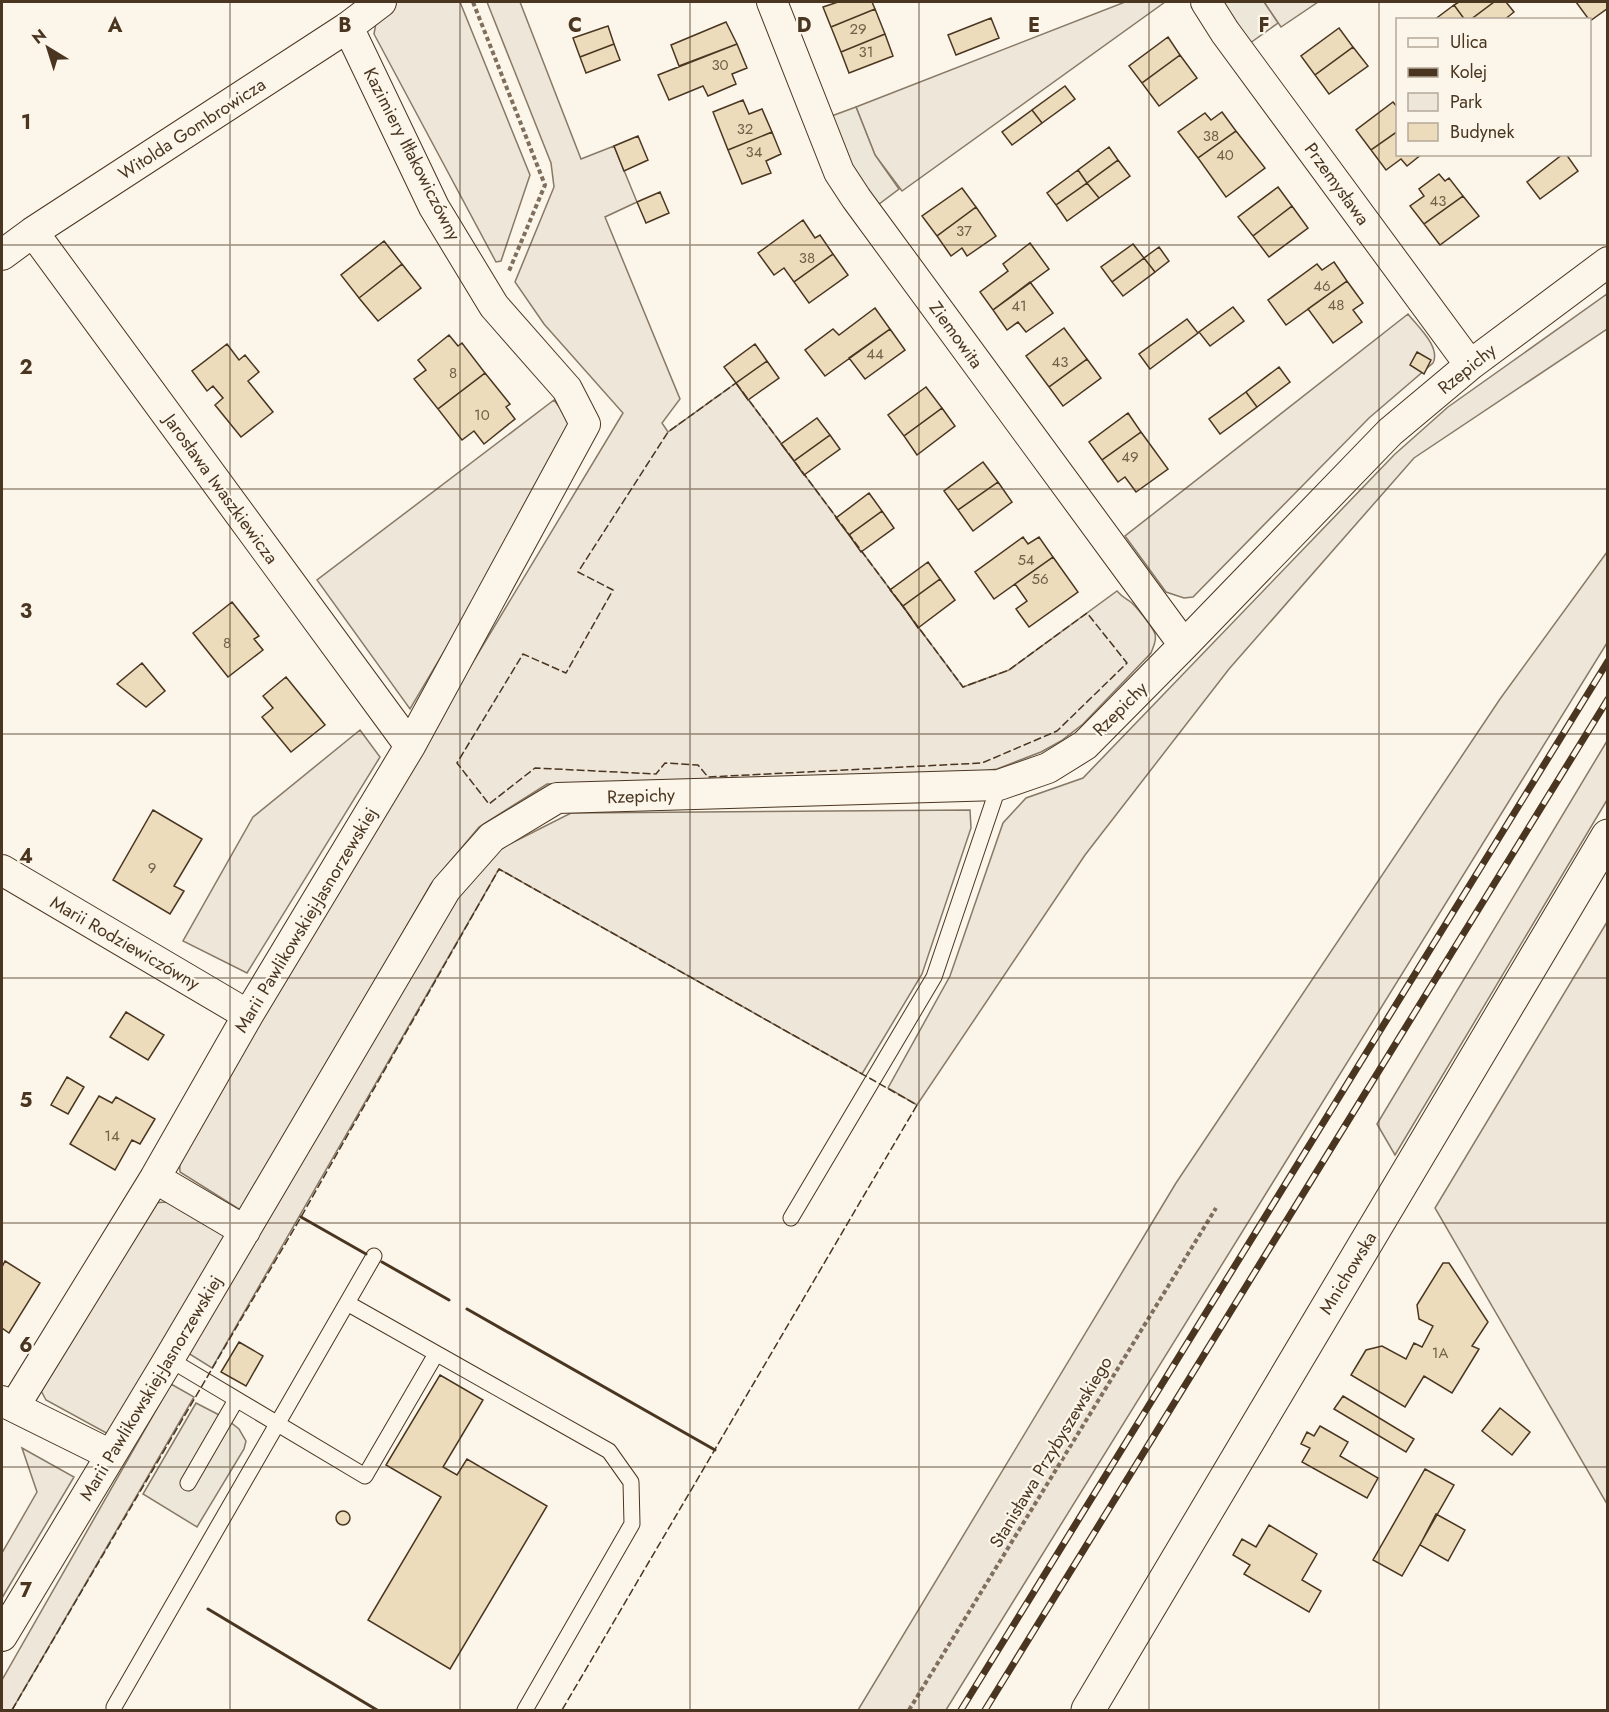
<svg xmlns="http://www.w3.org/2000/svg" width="1609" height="1712" font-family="Jost,sans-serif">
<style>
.green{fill:#ede6d9;stroke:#887966;stroke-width:1.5}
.parking{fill:#ede7d9;stroke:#887966;stroke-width:1.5}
.building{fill:#ecdcbc;stroke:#4a3520;stroke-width:1.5}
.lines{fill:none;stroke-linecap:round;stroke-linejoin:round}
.lane-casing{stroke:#4a3520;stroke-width:17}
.street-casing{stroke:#4a3520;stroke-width:32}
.secondary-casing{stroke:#4a3520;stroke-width:35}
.path{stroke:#7f6f5c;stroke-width:4;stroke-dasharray:4.5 3;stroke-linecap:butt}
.lane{stroke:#fbf6e9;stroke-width:15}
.street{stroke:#fbf6e9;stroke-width:30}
.secondary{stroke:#fbf6e9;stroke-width:33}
.rail-casing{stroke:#4a3520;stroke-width:7}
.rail{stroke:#fbf6e9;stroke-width:4.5;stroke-dasharray:14;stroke-linecap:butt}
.fence{stroke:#4a3520;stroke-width:1.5;stroke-dasharray:8 3;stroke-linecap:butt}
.wall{stroke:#4a3520;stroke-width:3}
.grid{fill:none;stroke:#4a3520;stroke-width:1.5;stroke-opacity:0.55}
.labels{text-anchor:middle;stroke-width:4.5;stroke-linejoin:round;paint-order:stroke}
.number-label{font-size:15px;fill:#725f47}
.street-label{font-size:18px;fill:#4a3520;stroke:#fbf6e9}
.grid-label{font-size:20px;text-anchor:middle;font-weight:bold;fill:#4a3520;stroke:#fbf6e9;stroke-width:4.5;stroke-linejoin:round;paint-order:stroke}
</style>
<rect width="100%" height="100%" fill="#fbf6e9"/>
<path class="green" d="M392 2H460L530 175 501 261 496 262 374 34 378 12Z
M487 2H520L581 159 614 146 637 202 605 217 680 399 662 423 668 432 736 383 963 687 1009 670 1117 591C1123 598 1126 598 1132 603 1137 608 1153 627 1155 634 1157 641 1153 647 1151 653L1083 724 1061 741 1041 752 997 769 955 775 547 784 479 827 431 884 242 1211 180 1172 179 1150 623 413 544 324 515 282 554 187 551 163Z
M1125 2H1165L902 191 875 155 856 107Z
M1264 2H1318L1281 27Z
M1607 294V329L1414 458 1229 669 1085 855 917 1105 888 1088 950 976 1003 823 1026 798 1083 778 1394 455 1448 407Z
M1408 314C1418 327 1441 347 1433 363L1369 418 1193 597 1184 598 1166 592 1125 536Z
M554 400 576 429 410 709 317 580Z
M1607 552V643L946 1710H858L1176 1183 1500 699Z
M360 730 380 757 247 973 183 941 253 817Z
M1607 741V800L1395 1155 1377 1124Z
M970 810 971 828 922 974 862 1074 499 869 212 1368 188 1353 451 905 496 851 571 813Z
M1607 922V1504L1435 1208Z
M168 1202 229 1237 110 1435 46 1400 39 1387 150 1203Z
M171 1384 194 1397 12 1710H2V1680Z
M22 1448 74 1477 2 1598V1553L37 1492Z"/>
<path class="parking" d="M1206 2H1264L1278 23 1239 51Z
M856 107 875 155 899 189 867 213 818 121Z
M196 1403 225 1418 239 1429 246 1441 244 1449 197 1527 143 1494Z"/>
<path class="building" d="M838 2H872L875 9 831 27 823 7Z
M1459 2H1494L1470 20H1465L1454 5Z
M1494 2H1506L1514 12 1504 20H1470Z
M1576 2H1608V8L1590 21Z
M1454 5 1465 20H1434Z
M875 9 885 34 841 52 831 27Z
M991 18 999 38 956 55 948 35Z
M726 22 737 44 679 66 671 45Z
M608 26 614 44 580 57 573 38Z
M1339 28 1353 47 1315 75 1301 56Z
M885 34 893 56 849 73 841 52Z
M1168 37 1180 55 1142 83 1129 66Z
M614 44 620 60 586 73 580 57Z
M737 44 747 68 732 74 736 84 708 96 703 86 669 100 658 75Z
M1353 47 1368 66 1329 94 1315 75Z
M1180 55 1197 78 1159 106 1142 83Z
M1065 86 1075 99 1042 123 1032 110Z
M743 100 749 114 762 109 772 132 728 150 713 112Z
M1393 102 1398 108V131L1371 150 1356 130Z
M1032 110 1042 123 1012 145 1002 132Z
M1222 112 1236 131 1198 158 1178 132 1205 113 1211 120Z
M1236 131 1265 168 1226 197 1198 158Z
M1398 131V154H1422L1407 166 1401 159 1386 170 1371 150Z
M772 132 781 154 766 161 771 173 742 184 728 150Z
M638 136 648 160 624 171 614 146Z
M1109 147 1118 160 1087 183 1078 170Z
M1563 154H1566L1578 171 1540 199 1527 182Z
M1118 160 1130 176 1099 198 1087 183Z
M1078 170 1087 183 1056 205 1047 193Z
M1439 174 1445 181 1449 178 1463 196 1424 224 1410 206 1424 196 1419 189Z
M1087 183 1099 198 1067 221 1056 205Z
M1278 187 1292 206 1253 236 1238 217Z
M962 188 976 207 937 236 922 216Z
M660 192 669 213 646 223 637 202Z
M1463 196 1479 216 1440 245 1424 224Z
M1292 206 1308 228 1269 257 1253 236Z
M976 207 996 236 967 256 962 248 951 256 937 236Z
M803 220 815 238 820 235 833 254 794 282 784 268 774 275 758 253Z
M384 241 402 264 359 298 341 275Z
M1030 243 1049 269 993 310 980 292 1008 271 1003 264Z
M1133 244 1144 258 1112 282 1101 267Z
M1159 247 1169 261 1155 272 1144 258Z
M833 254 848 275 809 303 794 282Z
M1144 258 1155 272 1123 296 1112 282Z
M1334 262 1347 281 1286 325 1268 300 1317 264 1322 270Z
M402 264 421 288 378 321 359 298Z
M1347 281 1363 303 1353 310 1362 322 1333 343 1308 309Z
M1030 282 1053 313 1026 332 1018 322 1007 330 993 310Z
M1233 307 1244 321 1210 346 1199 332Z
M875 308 890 329 825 376 805 350 833 329 839 335Z
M1187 319 1198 333 1150 369 1139 354Z
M1064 328 1087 359 1049 387 1026 356Z
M890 329 905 350 865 379 849 358Z
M449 335 458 346 462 343 485 373 438 409 414 379 426 370 418 360Z
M227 344 239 360 245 355 259 372 248 381 273 412 241 437 215 405 223 398 213 386 207 391 192 371Z
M755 344 767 361 736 383 724 367Z
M1417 352 1431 360 1424 374 1410 365Z
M1087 359 1101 378 1063 406 1049 387Z
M767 361 779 378 748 400 736 383Z
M1279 367 1290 382 1257 407 1246 392Z
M485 373 510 404 506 407 515 419 484 444 474 431 462 440 438 409Z
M926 387 942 408 904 436 888 415Z
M1246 392 1257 407 1220 434 1209 419Z
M942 408 955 426 917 455 904 436Z
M1128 413 1141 432 1102 460 1089 442Z
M817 418 830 435 794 461 781 444Z
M1141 432 1168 469 1136 492 1125 477 1118 482 1102 460Z
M830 435 840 449 804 475 794 461Z
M983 462 998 482 958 510 944 491Z
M998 482 1012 502 973 531 958 510Z
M869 493 882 511 849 535 836 518Z
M882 511 894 528 861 552 849 535Z
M1023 537 1028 544 1039 537 1053 557 994 599 975 572Z
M1053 557 1078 592 1029 627 1016 609 1027 601 1015 584Z
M928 562 940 579 903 606 890 590Z
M940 579 955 600 918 628 903 606Z
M232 602 259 636 254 639 263 650 228 677 193 633Z
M142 663 165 691 146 707 117 684Z
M286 677 325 725 291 752 262 717 273 708 263 696Z
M153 810 202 839 174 886 184 891 170 914 113 880Z
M126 1012 164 1035 148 1060 110 1037Z
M67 1077 84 1087 68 1114 51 1105Z
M99 1096 112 1103 116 1097 155 1119 140 1144 132 1140 115 1170 70 1144Z
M5 1261 40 1283 9 1333 2 1328V1267Z
M1443 1263H1449L1488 1322 1472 1346 1479 1349 1452 1393 1424 1376 1405 1407 1351 1375 1366 1350 1382 1346 1406 1359 1414 1343 1422 1347 1433 1326 1419 1319 1417 1305Z
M239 1342 263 1356 246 1386 221 1372Z
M440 1375 483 1400 443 1467 457 1475 467 1459 547 1506 450 1669 368 1620 441 1497 386 1465Z
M1343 1396 1414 1439 1406 1452 1334 1409Z
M1500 1408 1530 1432 1512 1455 1482 1431Z
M1320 1426 1348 1442 1340 1456 1378 1478 1367 1498 1302 1462 1310 1448 1301 1444 1307 1432 1314 1436Z
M1425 1469 1454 1485 1402 1576 1373 1560Z
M336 1518a7 7 0 1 1 14 0a7 7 0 1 1-14 0Z
M1436 1514 1465 1530 1448 1561 1420 1545Z
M1269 1525 1317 1554 1302 1580 1321 1591 1309 1612 1244 1574 1250 1565 1233 1555 1242 1539 1256 1547Z"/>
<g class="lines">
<defs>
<path id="lane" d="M791 1218 934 977 999 785
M347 1303 609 1451 631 1482 632 1524 525 1710
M169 1359 365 1476 436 1354
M188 1483 236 1400
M114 1710V1707L374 1256"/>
<path id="street" d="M772 2 839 172 856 198 1184 645
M1206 2 1225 32 1470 365
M33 232 410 746
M2 255 33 232 348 27 381 2
M2 870 248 1015
M155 1178 245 1231
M2 1401 111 1455
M14 1407 155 1178 248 1015 410 746 585 424 567 389 494 306 434 207 348 27
M2 1636 169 1359 446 889 492 837 557 798 999 785 1048 768 1085 745 1184 645 1390 432 1470 365 1608 262"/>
<path id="secondary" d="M1088 1710 1608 836"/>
</defs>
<use href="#lane" class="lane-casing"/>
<use href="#street" class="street-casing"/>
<use href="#secondary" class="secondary-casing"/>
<path class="path" d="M473 2 545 185 509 271
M909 1710 1216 1208"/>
<use href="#lane" class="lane"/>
<use href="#street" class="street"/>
<use href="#secondary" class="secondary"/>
<defs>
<path id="rail" d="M961 1710 1608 661
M985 1710 1608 699"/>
</defs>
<use href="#rail" class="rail-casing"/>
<use href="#rail" class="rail"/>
<path class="fence" d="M736 383 963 687 1009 670 1087 613 1127 663 1057 731 982 763 708 777 698 765 665 763 656 774 535 768 489 804 457 763 523 654 566 673 613 590 578 572 668 432Z
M12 1710 301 1217 499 869 917 1105 562 1710"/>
<path class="wall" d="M301 1217 366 1254
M382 1262 449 1300
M467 1309 715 1450
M208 1609 377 1710"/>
</g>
<path class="grid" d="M230 2V1710M460 2V1710M690 2V1710M919 2V1710M1149 2V1710M1379 2V1710M2 245H1608M2 489H1608M2 734H1608M2 978H1608M2 1223H1608M2 1467H1608"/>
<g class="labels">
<g class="number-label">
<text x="858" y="34">29</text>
<text x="866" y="57">31</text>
<text x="720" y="70">30</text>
<text x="745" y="134">32</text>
<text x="1211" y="141">38</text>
<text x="754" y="157">34</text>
<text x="1225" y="160">40</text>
<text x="1438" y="206">43</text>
<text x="964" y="236">37</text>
<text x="807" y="263">38</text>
<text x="1322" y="291">46</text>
<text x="1336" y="310">48</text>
<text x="1019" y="311">41</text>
<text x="875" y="359">44</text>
<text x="1060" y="367">43</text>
<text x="453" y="378">8</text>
<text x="482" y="420">10</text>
<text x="1130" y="462">49</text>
<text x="1026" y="565">54</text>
<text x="1040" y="584">56</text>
<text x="227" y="648">8</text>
<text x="152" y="873">9</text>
<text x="112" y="1141">14</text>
<text x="1440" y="1358">1A</text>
</g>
<g class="street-label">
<text transform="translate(192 129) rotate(-33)" y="6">Witolda Gombrowicza</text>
<text transform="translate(412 154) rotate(63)" y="6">Kazimiery Iłłakowiczówny</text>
<text transform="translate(1337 184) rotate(54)" y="6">Przemysława</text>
<text transform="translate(956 335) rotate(54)" y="6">Ziemowita</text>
<text transform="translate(1467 369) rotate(-39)" y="6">Rzepichy</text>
<text transform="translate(221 489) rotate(54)" y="6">Jarosława Iwaszkiewicza</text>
<text transform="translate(1120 709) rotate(-45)" y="6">Rzepichy</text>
<text transform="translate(641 796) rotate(-2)" y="6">Rzepichy</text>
<text transform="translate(306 920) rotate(-59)" y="6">Marii Pawlikowskiej-Jasnorzewskiej</text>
<text transform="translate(125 943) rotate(30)" y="6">Marii Rodziewiczówny</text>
<text transform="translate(1348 1273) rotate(-59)" y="6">Mnichowska</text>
<text transform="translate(151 1388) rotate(-59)" y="6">Marii Pawlikowskiej-Jasnorzewskiej</text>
<text transform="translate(1051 1452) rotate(-59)" y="6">Stanisława Przybyszewskiego</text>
</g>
</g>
<g class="grid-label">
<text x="115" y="32">A</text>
<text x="345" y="32">B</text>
<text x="575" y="32">C</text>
<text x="804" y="32">D</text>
<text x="1034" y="32">E</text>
<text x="1264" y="32">F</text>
<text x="26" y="129">1</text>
<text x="26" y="374">2</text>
<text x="26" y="618">3</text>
<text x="26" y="863">4</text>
<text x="26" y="1107">5</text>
<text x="26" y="1352">6</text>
<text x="26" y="1597">7</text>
</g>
<rect width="1609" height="1712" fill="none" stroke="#4a3520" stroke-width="6"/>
<rect x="1396" y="18" width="195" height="138" fill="#fbf6e9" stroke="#b4a999" stroke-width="1.5"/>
<rect x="1408" y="38" width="30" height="9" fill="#fbf6e9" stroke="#b4a999" stroke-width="1.5"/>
<text x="1450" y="48" font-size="18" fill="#4a3520">Ulica</text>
<rect x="1408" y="68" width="30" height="9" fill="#4a3520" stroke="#b4a999" stroke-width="1.5"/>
<text x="1450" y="78" font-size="18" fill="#4a3520">Kolej</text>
<rect x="1408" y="93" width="30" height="18" fill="#ede6d9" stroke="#b4a999" stroke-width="1.5"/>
<text x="1450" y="108" font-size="18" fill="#4a3520">Park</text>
<rect x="1408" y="123" width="30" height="18" fill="#ecdcbc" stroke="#b4a999" stroke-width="1.5"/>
<text x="1450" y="138" font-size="18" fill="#4a3520">Budynek</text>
<g transform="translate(48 48) rotate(322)" stroke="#fbf6e9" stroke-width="4.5" paint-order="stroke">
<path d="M0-4.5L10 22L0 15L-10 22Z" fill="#4a3520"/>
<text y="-9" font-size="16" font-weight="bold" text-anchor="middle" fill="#4a3520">N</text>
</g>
</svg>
